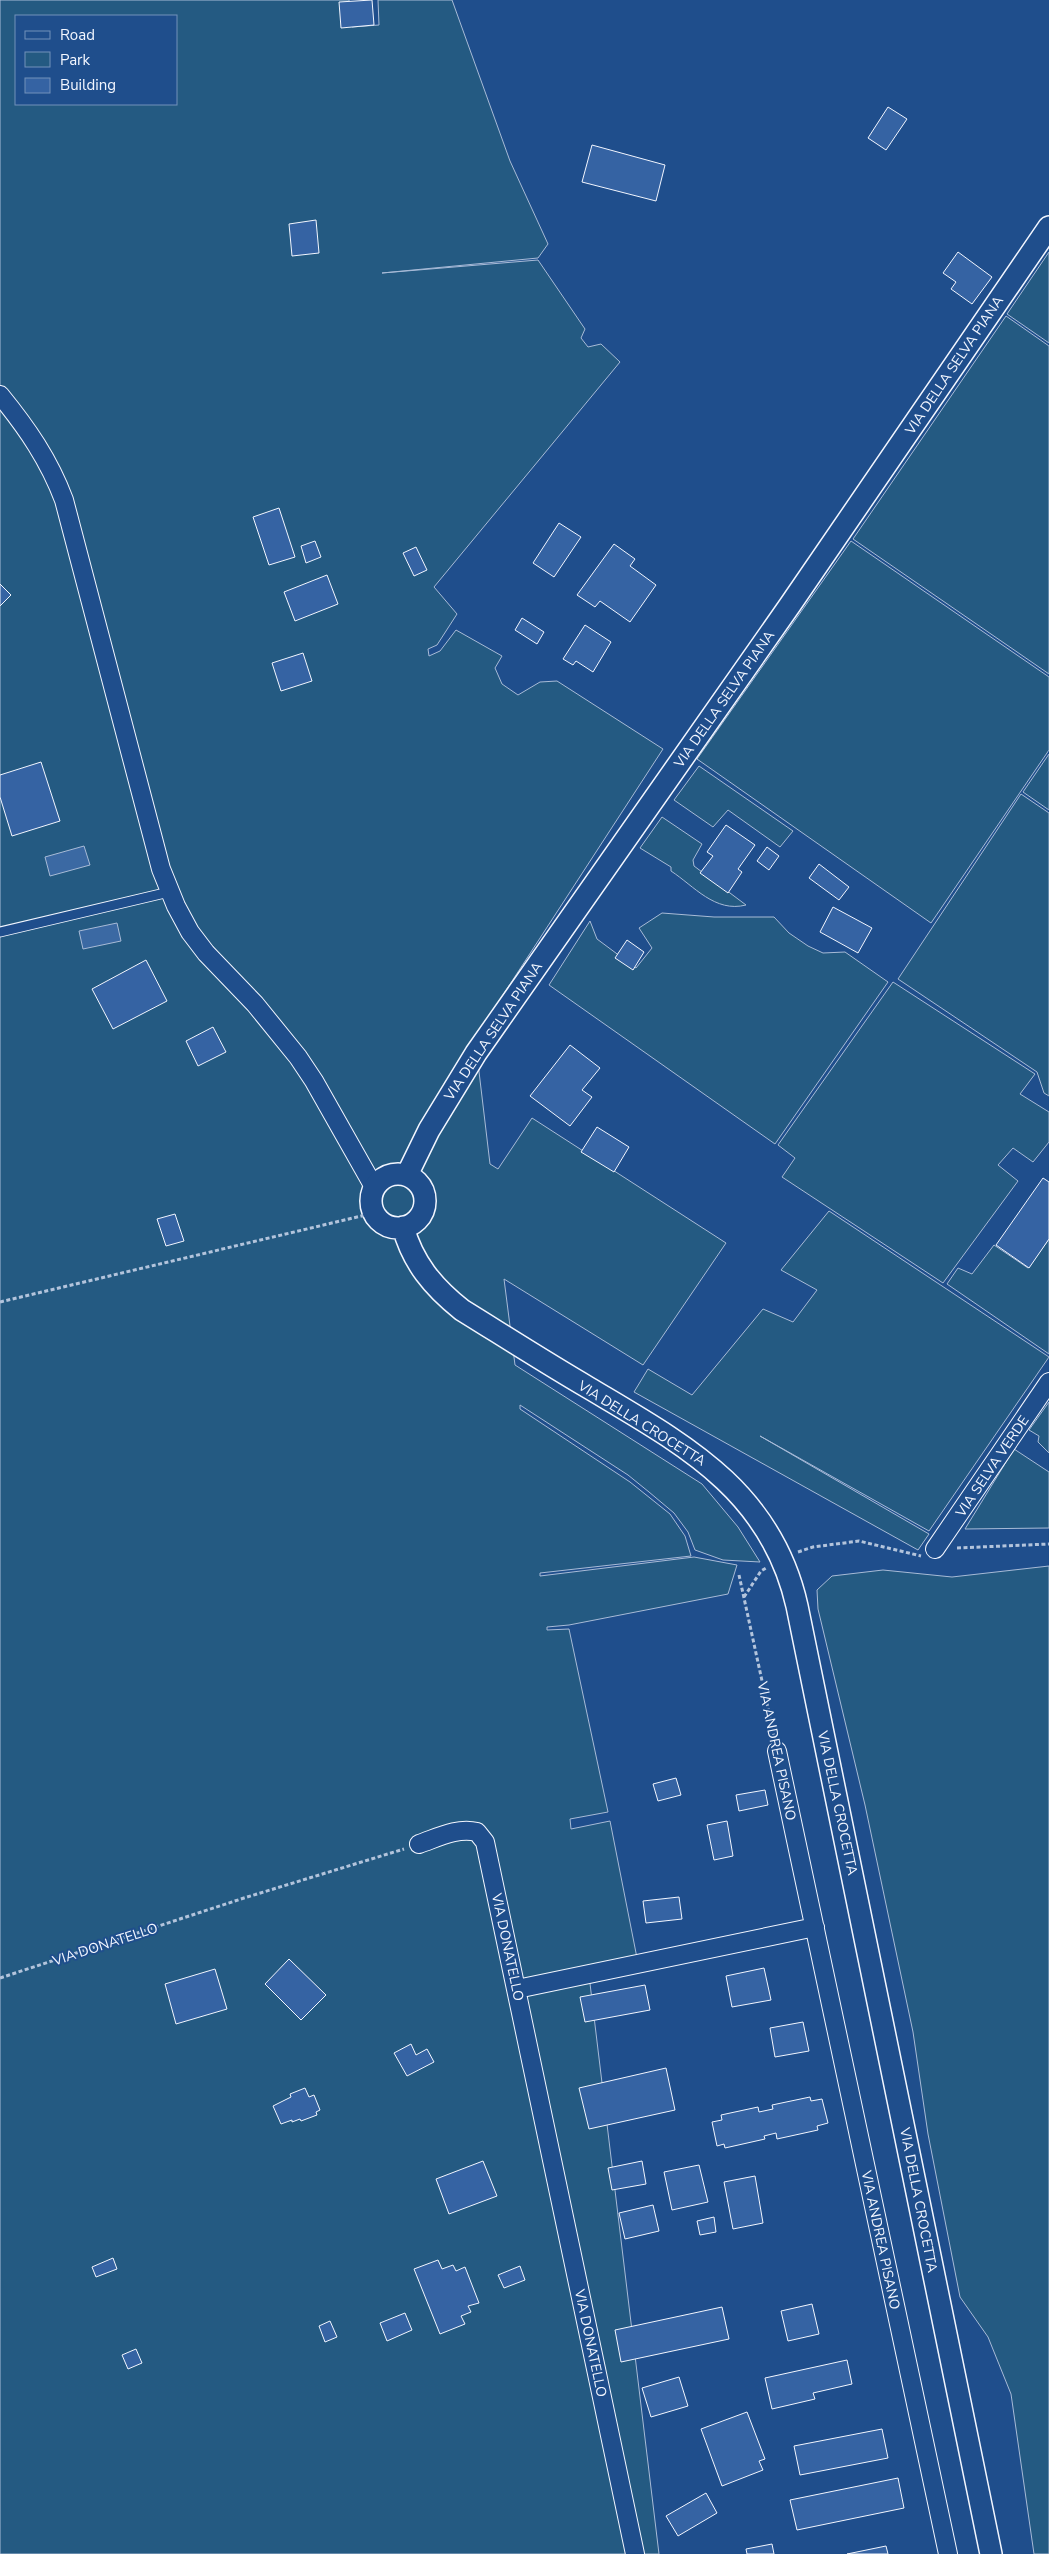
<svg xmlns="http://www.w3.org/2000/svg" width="1049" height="2554" font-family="'Nunito Sans',sans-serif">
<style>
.green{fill:#245a82;stroke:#a8bbd7;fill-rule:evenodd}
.water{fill:#3b69a3;stroke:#a8bbd7}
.building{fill:#3563a3;stroke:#f2f6ff}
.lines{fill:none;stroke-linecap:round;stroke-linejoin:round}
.service-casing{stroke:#f2f6ff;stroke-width:11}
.minor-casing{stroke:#f2f6ff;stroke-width:20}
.tertiary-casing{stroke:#f2f6ff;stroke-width:24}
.path{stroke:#b3c4dc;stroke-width:3;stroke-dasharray:4 2.5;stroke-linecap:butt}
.service{stroke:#1f4e8c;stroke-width:9}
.minor{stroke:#1f4e8c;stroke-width:18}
.tertiary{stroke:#1f4e8c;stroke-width:21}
.labels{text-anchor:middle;stroke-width:4;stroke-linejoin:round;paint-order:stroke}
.street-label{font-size:14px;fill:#f2f6ff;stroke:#1f4e8c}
</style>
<rect width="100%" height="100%" fill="#1f4e8c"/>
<path class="green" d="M0 0H349L352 27 379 25 378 0H452L510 161 548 244 538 258 382 273 538 260 585 329 581 338 588 347 601 344 620 362 434 587 457 614 437 645 428 649 429 656 440 651 456 630 502 656 495 668 502 684 518 695 540 682 557 681 663 749 475 1038 490 1164 498 1169 532 1118 726 1243 643 1365 504 1279 515 1365 702 1484 738 1527 760 1562 723 1560 695 1550 688 1532 674 1513 649 1492 628 1475 520 1405V1409L630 1482 670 1514 685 1536 691 1556 540 1573V1576L694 1557 737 1565 728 1594 569 1625 547 1627V1630L569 1629 608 1812 570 1819 571 1829 610 1821 637 1958 588 1967 659 2554H0ZM16 16H176V104H16Z
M1049 252V343L1007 314Z
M1006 316 1049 346V674L853 539Z
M851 541 1049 677V750L931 923 697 759Z
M1049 754V810L1023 792Z
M699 766 793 831 780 847 728 810 713 827 674 800Z
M1021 794 1049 813V1096L1044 1093 1037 1072 898 979Z
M662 817 702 844 693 860 694 866 746 905C715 913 694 886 671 871V867L640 848Z
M662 913 714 917H774L789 933 808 946 823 953 845 952 888 982 775 1144 549 985 590 921 597 939 636 968 652 948 639 928Z
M893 982 1035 1074 1020 1094 1049 1112V1142L1033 1162 1013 1148 998 1165 1018 1181 943 1283 782 1177 795 1158 778 1145Z
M829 1211 1049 1357 929 1531 760 1436 929 1534 918 1550 634 1392 648 1369 692 1395 763 1309 793 1322 817 1290 781 1270Z
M1049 1239V1354L947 1284 958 1268 972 1274 994 1245 1028 1268Z
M1049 1402V1453L1038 1442 1039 1436 1029 1430Z
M1014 1449 1049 1472V1528L965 1529Z
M1049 1566V2554H1034L1011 2394 988 2337 960 2297 928 2134 913 2032 865 1805 818 1609 817 1590 832 1576 883 1570 952 1577Z"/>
<path class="water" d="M84 846 90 865 50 876 45 857Z
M117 923 121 941 83 949 79 931Z"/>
<path class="building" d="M372 0 374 25 341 28 339 2Z
M888 107 907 119 886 150 868 138Z
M592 145 665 165 656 201 582 182Z
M316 220 319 253 292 256 289 224Z
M958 252 992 277 972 304 951 289 956 282 943 273Z
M279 508 295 557 269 565 253 517Z
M559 523 581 537 554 577 533 563Z
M315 541 321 557 306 563 301 546Z
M614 544 635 559 630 566 656 585 630 622 600 601 595 607 577 595Z
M416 547 427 570 414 576 403 553Z
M327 575 338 604 295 621 284 592Z
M0 584 11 595 0 606Z
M522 618 544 632 537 644 515 630Z
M585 625 611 642 593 672 576 661 573 665 563 659Z
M303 653 312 681 281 691 272 663Z
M41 762 60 821 12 836 0 797V775Z
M726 825 755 845 738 869 742 872 728 893 700 873 713 856 707 852Z
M767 847 779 856 769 870 757 861Z
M819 864 849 887 839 900 809 878Z
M833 907 872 928 858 953 820 932Z
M627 940 644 952 633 970 615 958Z
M146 960 167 1001 113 1029 92 989Z
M213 1027 226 1052 198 1066 186 1041Z
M570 1045 600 1068 582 1090 592 1097 570 1126 530 1096Z
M597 1127 629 1147 614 1172 581 1152Z
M1043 1178 1049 1182V1239L1029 1268 996 1245Z
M175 1214 184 1241 166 1246 157 1219Z
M676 1778 681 1795 658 1801 653 1784Z
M765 1790 768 1805 739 1811 736 1795Z
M727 1821 733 1856 714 1860 707 1825Z
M679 1897 682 1919 646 1923 643 1901Z
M289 1959 326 1995 301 2020 265 1984Z
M764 1968 771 2000 732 2007 726 1976Z
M215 1969 227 2009 176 2024 165 1984Z
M645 1985 650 2010 585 2022 580 1997Z
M803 2022 809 2051 775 2057 770 2028Z
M411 2044 416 2055 427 2049 434 2062 407 2076 394 2053Z
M666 2068 675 2110 589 2129 579 2088Z
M305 2088 309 2097 314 2095 320 2110 316 2112 317 2115 301 2121 300 2119 292 2122V2120L281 2124 273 2106 291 2097 290 2094Z
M810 2097 811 2101 822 2099 828 2123 817 2126 818 2130 777 2139 776 2133 764 2136 765 2139 725 2148 724 2144 717 2146 712 2122 722 2120 721 2115 758 2107 759 2112 773 2109 772 2105Z
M483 2161 497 2196 449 2214 436 2179Z
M642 2161 646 2184 612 2190 608 2168Z
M699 2165 708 2202 672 2210 664 2172Z
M755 2176 763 2223 733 2229 724 2182Z
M653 2205 659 2231 625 2239 619 2213Z
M714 2217 716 2232 700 2235 697 2221Z
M113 2258 117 2269 96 2277 92 2267Z
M438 2260 442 2269 453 2265 456 2271 465 2267 479 2303 468 2306 471 2312 461 2316 465 2324 440 2334 414 2269Z
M520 2266 525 2280 504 2288 498 2275Z
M812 2304 819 2334 788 2341 781 2311Z
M722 2307 729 2339 621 2362 615 2330Z
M405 2313 412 2330 387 2341 380 2323Z
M330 2321 337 2337 325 2342 319 2326Z
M136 2349 142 2363 128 2369 122 2355Z
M847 2360 852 2384 813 2393 815 2399 772 2409 765 2378Z
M679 2377 688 2406 651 2417 642 2388Z
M747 2412 765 2459 759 2461 763 2470 722 2486 701 2429Z
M882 2429 888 2458 800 2475 794 2446Z
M898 2478 904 2508 797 2530 790 2500Z
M706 2493 717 2513 678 2536 666 2516Z
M772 2544 774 2554H747L746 2549Z
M886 2546 888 2554H847Z"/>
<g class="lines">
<defs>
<path id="service" d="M0 932 169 892"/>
<path id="minor" d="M0 395C27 428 49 460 64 500L161 869 176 906 190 932 206 953 255 1004 298 1057 314 1081 374 1187
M935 1549 1049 1382
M777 1751 948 2554
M419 1844C437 1838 457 1827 477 1832L485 1842 635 2554
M517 1989 815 1927"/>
<path id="tertiary" d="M371 1201a27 27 0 1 1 54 0a27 27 0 1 1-54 0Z
M407 1175 429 1130 476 1053 790 605 1049 227
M403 1227C413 1263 433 1287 462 1310 504 1336 546 1363 589 1388 683 1444 771 1490 797 1606L991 2554"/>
</defs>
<use href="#service" class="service-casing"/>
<use href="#minor" class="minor-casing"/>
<use href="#tertiary" class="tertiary-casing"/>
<path class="path" d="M0 1302 374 1213
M957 1548 1049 1544
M798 1552 813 1547 859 1541 921 1556
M739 1575 774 1736
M744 1597 761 1571 766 1568
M0 1978 244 1898 404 1849"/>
<use href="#service" class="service"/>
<use href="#minor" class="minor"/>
<use href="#tertiary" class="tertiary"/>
</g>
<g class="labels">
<g class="street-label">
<text transform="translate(954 365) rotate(-56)" y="5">VIA DELLA SELVA PIANA</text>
<text transform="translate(724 699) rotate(-55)" y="5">VIA DELLA SELVA PIANA</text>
<text transform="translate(493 1031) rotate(-56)" y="5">VIA DELLA SELVA PIANA</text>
<text transform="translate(642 1423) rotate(32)" y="5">VIA DELLA CROCETTA</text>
<text transform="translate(992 1466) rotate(-56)" y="5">VIA SELVA VERDE</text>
<text transform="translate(777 1751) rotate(78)" y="5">VIA ANDREA PISANO</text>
<text transform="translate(838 1803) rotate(78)" y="5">VIA DELLA CROCETTA</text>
<text transform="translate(105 1944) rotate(-18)" y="5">VIA DONATELLO</text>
<text transform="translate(508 1947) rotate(78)" y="5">VIA DONATELLO</text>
<text transform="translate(919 2200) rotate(79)" y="5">VIA DELLA CROCETTA</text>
<text transform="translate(881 2240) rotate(78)" y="5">VIA ANDREA PISANO</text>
<text transform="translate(591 2343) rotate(78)" y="5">VIA DONATELLO</text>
</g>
</g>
<rect x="15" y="15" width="162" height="90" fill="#1f4e8c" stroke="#7391ba"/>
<rect x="25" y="31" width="25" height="8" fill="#1f4e8c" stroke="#7391ba"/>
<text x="60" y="40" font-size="15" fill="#f2f6ff">Road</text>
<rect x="25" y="52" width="25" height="15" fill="#245a82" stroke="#7391ba"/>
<text x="60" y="65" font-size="15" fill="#f2f6ff">Park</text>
<rect x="25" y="78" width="25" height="15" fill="#3563a3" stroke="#7391ba"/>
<text x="60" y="90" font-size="15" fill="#f2f6ff">Building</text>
</svg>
